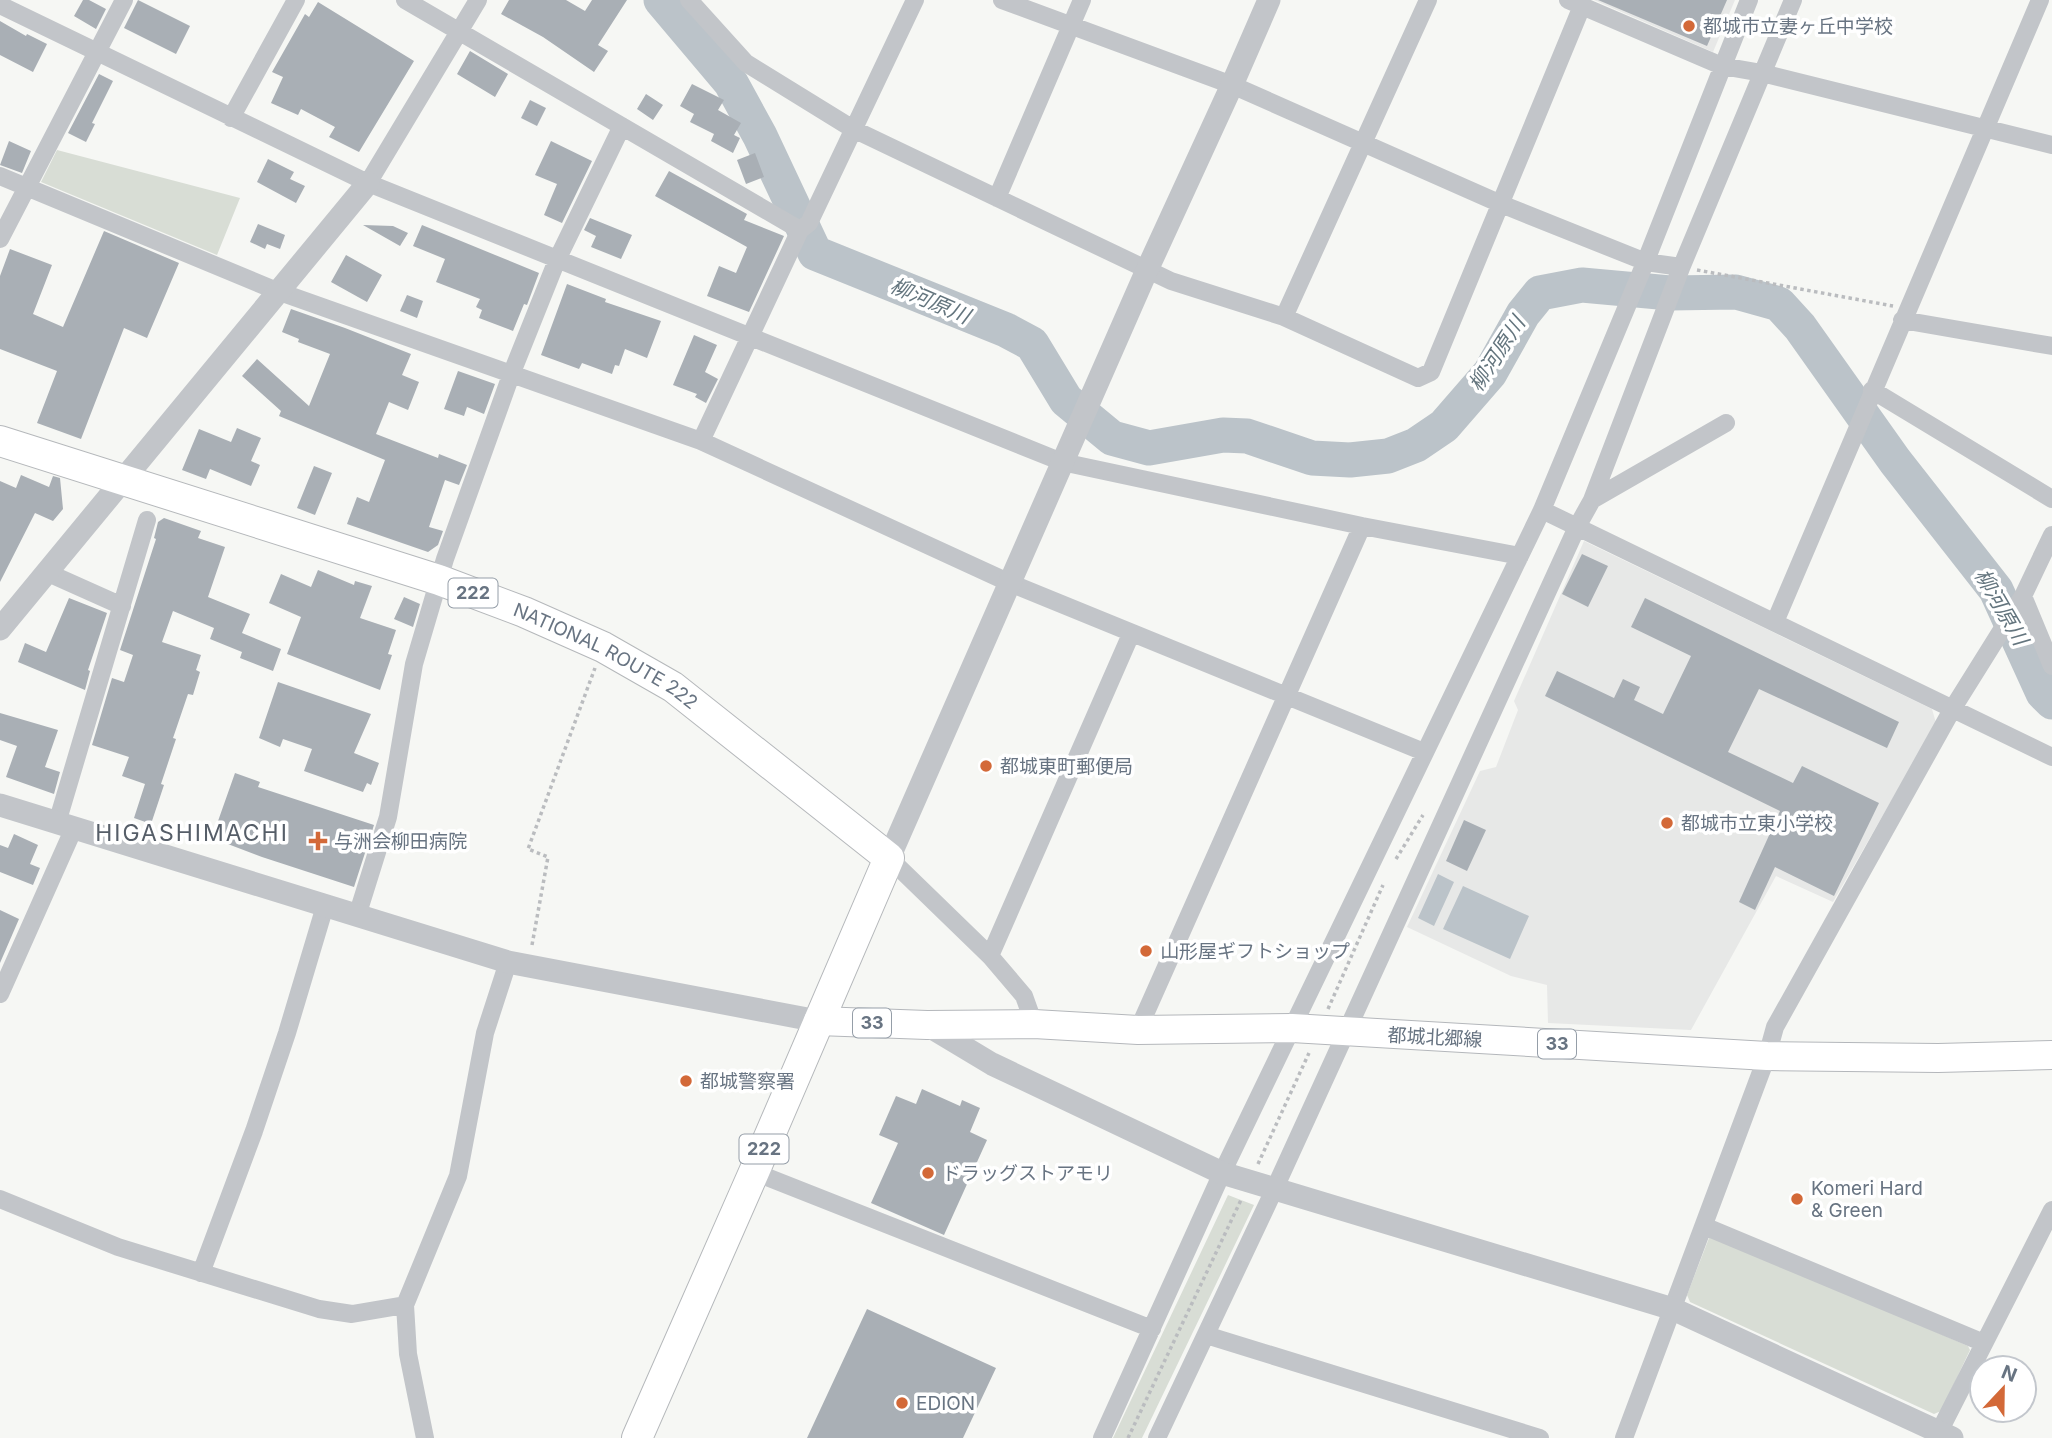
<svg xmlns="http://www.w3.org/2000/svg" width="2052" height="1438" font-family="Inter,'Noto Sans JP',sans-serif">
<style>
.built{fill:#e7e8e7}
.green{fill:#d8ddd5}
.water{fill:#bbc3c9}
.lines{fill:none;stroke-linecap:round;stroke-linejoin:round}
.river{stroke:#bbc3c9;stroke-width:35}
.building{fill:#a9afb5}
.primary-casing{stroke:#b4b7bb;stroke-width:30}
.trunk-casing{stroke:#b5b8bb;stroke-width:32}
.path{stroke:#babcbf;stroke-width:3.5;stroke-dasharray:3.5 3.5;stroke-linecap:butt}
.minor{stroke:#c2c5c9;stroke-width:18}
.tertiary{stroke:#c2c5c9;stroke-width:23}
.primary{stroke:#fff;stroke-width:28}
.trunk{stroke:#fff;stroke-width:30}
.poi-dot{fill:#d36938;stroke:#fff;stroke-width:2.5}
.labels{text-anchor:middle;stroke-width:7;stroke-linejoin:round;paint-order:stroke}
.shield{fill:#fff;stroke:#959ea8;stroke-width:2}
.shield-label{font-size:18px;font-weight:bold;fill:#687482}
.poi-label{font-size:19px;fill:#687482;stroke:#fff;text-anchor:start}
.street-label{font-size:19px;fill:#687482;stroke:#fff}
.water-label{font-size:21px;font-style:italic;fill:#64757e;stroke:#fff}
.quarter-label{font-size:23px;letter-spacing:2px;fill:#565e68;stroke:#fff}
</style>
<rect width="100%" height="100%" fill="#f6f7f4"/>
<path class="built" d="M1594 0H1735L1713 52Z
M1584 541 1932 709 1936 723 1833 902 1776 876 1691 1030 1548 1023 1547 985 1511 976 1407 927 1480 771 1496 767 1518 710 1514 701Z"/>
<path class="green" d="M57 150 240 198 217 255 41 182Z
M1228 1195 1254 1205 1142 1438H1113Z
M1715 1235 1968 1346 1970 1350 1941 1411 1934 1414 1690 1302 1687 1295 1709 1238Z"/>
<path class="water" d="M1438 874 1454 882 1434 926 1418 918Z
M1463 886 1529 916 1510 959 1443 929Z"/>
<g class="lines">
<path class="river" d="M661 0 731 83 760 136 815 253 1006 330 1032 344 1066 400 1112 438 1149 448 1223 435 1247 436 1312 458 1350 460 1388 456 1416 445 1444 426 1490 373 1523 314 1540 293 1582 285 1670 293 1736 292 1779 304 1800 327 1895 461 1996 590 2043 693 2052 702"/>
</g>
<path class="building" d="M83 0H89L106 9 96 29 74 16Z
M138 0 190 26 176 54 124 28Z
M509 0H566L585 11 592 0H627L598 45 608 51 594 72 543 37 501 14Z
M1598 0H1727L1707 46Z
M318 2 414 61 359 152 329 137 335 127 301 109 298 115 271 103 283 77 272 72 305 14 309 17Z
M0 21 26 36 27 34 47 44 33 72 0 55Z
M470 51 508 74 495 97 457 74Z
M99 74 113 81 92 123 95 124 86 142 68 133Z
M692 84 724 100 718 110 741 123 734 135 740 138 733 153 711 141 714 134 690 122 694 114 680 106Z
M646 94 663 105 653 120 637 109Z
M530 100 546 108 537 126 521 118Z
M9 141 31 151 22 173 0 165Z
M551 141 592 161 562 223 544 215 557 184 535 175Z
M755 153 764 177 746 184 737 160Z
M268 159 294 172 290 179 305 186 296 203 257 182Z
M669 171 747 214 744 220 784 236 749 312 707 296 719 266 736 273 747 247 655 196Z
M590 218 632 235 621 259 591 247 596 236 584 230Z
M258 224 285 235 280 249 267 244 265 249 250 242Z
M363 225 393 226 408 233 400 246Z
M422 225 539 273 527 305 524 304 513 331 479 318 482 310 476 307 480 299 436 282 445 259 413 246Z
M104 231 179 263 147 338 124 328 81 439 37 423 57 371 0 349V276L10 249 52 265 33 314 63 327Z
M346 255 382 275 367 302 331 282Z
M567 284 606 299 605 302 661 321 647 358 625 349 619 366 615 365 612 374 582 363 579 369 541 355Z
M407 295 423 301 417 318 400 311Z
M291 309 345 328 411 354 402 375 419 382 408 410 389 402 376 434 438 458 439 454 467 465 459 485 445 480 429 527 443 531 438 545 428 552 347 524 357 497 369 502 385 460 279 416 281 411 242 376 257 359 309 406 330 354 298 342 299 339 282 332Z
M694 335 717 345 705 372 718 379 706 403 695 397 697 394 673 385Z
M458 371 495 384 484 414 467 407 464 416 444 409Z
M237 428 261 438 251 461 260 465 251 486 210 469 206 479 182 470 199 429 231 442Z
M314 466 332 473 315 515 297 508Z
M21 475 49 487 53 476 60 478 63 509 53 521 35 513 0 582V481L16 488Z
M164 518 201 531 198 538 225 547 208 597 250 614 242 633 281 649 273 671 240 658 242 652 210 639 214 628 173 611 162 642 201 655 196 670 200 672 193 695 188 694 173 738 176 739 161 784 164 785 151 824 134 818 145 784 122 776 129 757 92 745 112 678 124 682 133 655 120 650 156 539 154 538 158 522Z
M1582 554 1608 566 1588 607 1562 594Z
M318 570 354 585 355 581 372 586 360 618 396 630 388 654 392 655 380 690 287 654 301 617 269 603 281 574 311 587Z
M404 597 420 604 413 627 394 619Z
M69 598 107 613 88 670 90 671 85 690 18 662 25 643 46 652Z
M1645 598 1899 722 1887 748 1759 689 1728 752 1793 783 1802 766 1879 803 1834 896 1775 867 1755 910 1739 902 1780 811 1545 696 1557 671 1614 698 1623 679 1640 687 1634 700 1663 714 1691 656 1631 627Z
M278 682 371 714 354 753 379 763 371 785 367 783 363 792 304 771 312 749 283 739 280 747 259 738Z
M0 713 58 730 45 767 60 772 54 794 6 777 17 746 0 740Z
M235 773 260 782 258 787 374 825 354 887 262 857 212 838Z
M1464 820 1486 830 1467 871 1446 861Z
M14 834 38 845 30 864 40 868 33 885 0 872V845L8 848Z
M0 910 19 919 0 963Z
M922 1089 960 1106 962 1100 980 1108 970 1132 987 1140 944 1235 871 1203 898 1143 879 1135 896 1096 916 1104Z
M867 1309 996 1368 963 1438H807Z"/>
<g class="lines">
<defs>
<path id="primary" d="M818 1021 927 1025 1034 1024 1138 1030 1292 1028 1767 1056 1938 1058 2052 1055"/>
<g id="trunk">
<path id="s1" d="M0 441 439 580 524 612 603 647 673 687 889 858 754 1172 637 1438"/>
</g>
</defs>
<use href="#primary" class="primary-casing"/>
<use href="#trunk" class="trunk-casing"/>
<path class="path" d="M1697 270 1893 306
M1396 859 1423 815
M532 945 548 857 528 849 595 668
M1328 1009 1383 885
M1258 1164 1309 1053
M1128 1438 1241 1200"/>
<path class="minor" d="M405 0 800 230
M689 0 746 63 853 129 1171 281 1284 317 1418 378 1431 372 1582 6
M1002 0 1232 85 1501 204 1646 262 1681 267
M1568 0 1722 66 1762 73 2052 145
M0 5 368 183 1062 462 1362 526 1520 556
M231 118 296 0
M0 176 277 291 701 441 1010 583 1424 752
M368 183 478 0
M997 198 1082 0
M0 239 124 0
M1284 317 1428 0
M1902 320 2052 346
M1872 390 2052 499
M701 441 800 230 809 223 915 0
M1592 500 1726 423
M1542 510 2052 757
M46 572 122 606
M2023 596 2052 666
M1775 622 2040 0
M57 823 147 520
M889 858 990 956 1024 996 1034 1024
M357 916 388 817 414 664 445 559 511 375 557 260 622 126
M990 956 1131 634
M0 994 74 828
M1138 1030 1362 526
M754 1172 1152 1329
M0 1199 118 1247 319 1309 352 1314 405 1305
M1704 1226 1984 1343
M201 1273 254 1131 287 1033 325 906
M1206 1335 1540 1438
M425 1438 408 1354 405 1305 458 1176 485 1033 508 962
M1102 1438 1222 1173 1542 510 1645 263 1749 0
M1157 1438 1275 1188 1577 527 1592 500 1681 268 1793 0
M1624 1438 1767 1056 1775 1027 1953 708 2023 596 2052 535
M1936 1438 2052 1210"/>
<path class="tertiary" d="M0 629 368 183
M0 805 508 962 818 1021
M889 858 1147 270 1232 85 1269 0
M927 1025 992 1064 1222 1173 1673 1309 1952 1438"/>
<use href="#primary" class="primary"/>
<use href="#trunk" class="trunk"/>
</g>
<g class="poi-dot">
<circle cx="1689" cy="26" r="7"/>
<circle cx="986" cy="766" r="7"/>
<circle cx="1667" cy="823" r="7"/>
<path d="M314.5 830.5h7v7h7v7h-7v7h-7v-7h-7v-7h7z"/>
<circle cx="1146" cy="951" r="7"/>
<circle cx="686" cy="1081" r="7"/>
<circle cx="928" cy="1173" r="7"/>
<circle cx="1797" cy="1199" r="7"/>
<circle cx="902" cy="1403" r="7"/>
</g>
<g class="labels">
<g class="shield">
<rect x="448.5" y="578.5" width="49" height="29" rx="5"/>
<rect x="853" y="1008.5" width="38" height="29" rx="5"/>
<rect x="1538" y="1029.5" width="38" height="29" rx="5"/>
<rect x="739.5" y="1134.5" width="49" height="29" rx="5"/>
</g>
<g class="shield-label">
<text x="473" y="599">222</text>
<text x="872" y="1029">33</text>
<text x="1557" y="1050">33</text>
<text x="764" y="1155">222</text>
</g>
<g class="poi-label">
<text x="1703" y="33">都城市立妻ヶ丘中学校</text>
<text x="1000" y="773">都城東町郵便局</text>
<text x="1681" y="830">都城市立東小学校</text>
<text x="334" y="848">与洲会柳田病院</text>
<text x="1160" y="958">山形屋ギフトショップ</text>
<text x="700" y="1088">都城警察署</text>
<text x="942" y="1180">ドラッグストアモリ</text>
<text x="1811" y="1195">Komeri Hard<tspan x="1811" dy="22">&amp; Green</tspan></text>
<text x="916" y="1410">EDION</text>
</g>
<g class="street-label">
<text dy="7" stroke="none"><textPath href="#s1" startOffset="644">NATIONAL ROUTE 222</textPath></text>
<text transform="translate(1435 1037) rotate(3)" y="7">都城北郷線</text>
</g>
<g class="water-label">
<text transform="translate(930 301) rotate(23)" y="7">柳河原川</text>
<text transform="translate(1497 354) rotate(-57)" y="7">柳河原川</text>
<text transform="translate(2001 607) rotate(60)" y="7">柳河原川</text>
</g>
<g class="quarter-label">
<text x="192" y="841">HIGASHIMACHI</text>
</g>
</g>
<g transform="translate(2003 1389) rotate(22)"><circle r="33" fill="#ffffff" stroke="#c3c7cd" stroke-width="2"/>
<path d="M0-5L12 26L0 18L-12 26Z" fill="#d36938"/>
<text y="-10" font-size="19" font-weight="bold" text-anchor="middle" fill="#687482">N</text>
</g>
</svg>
